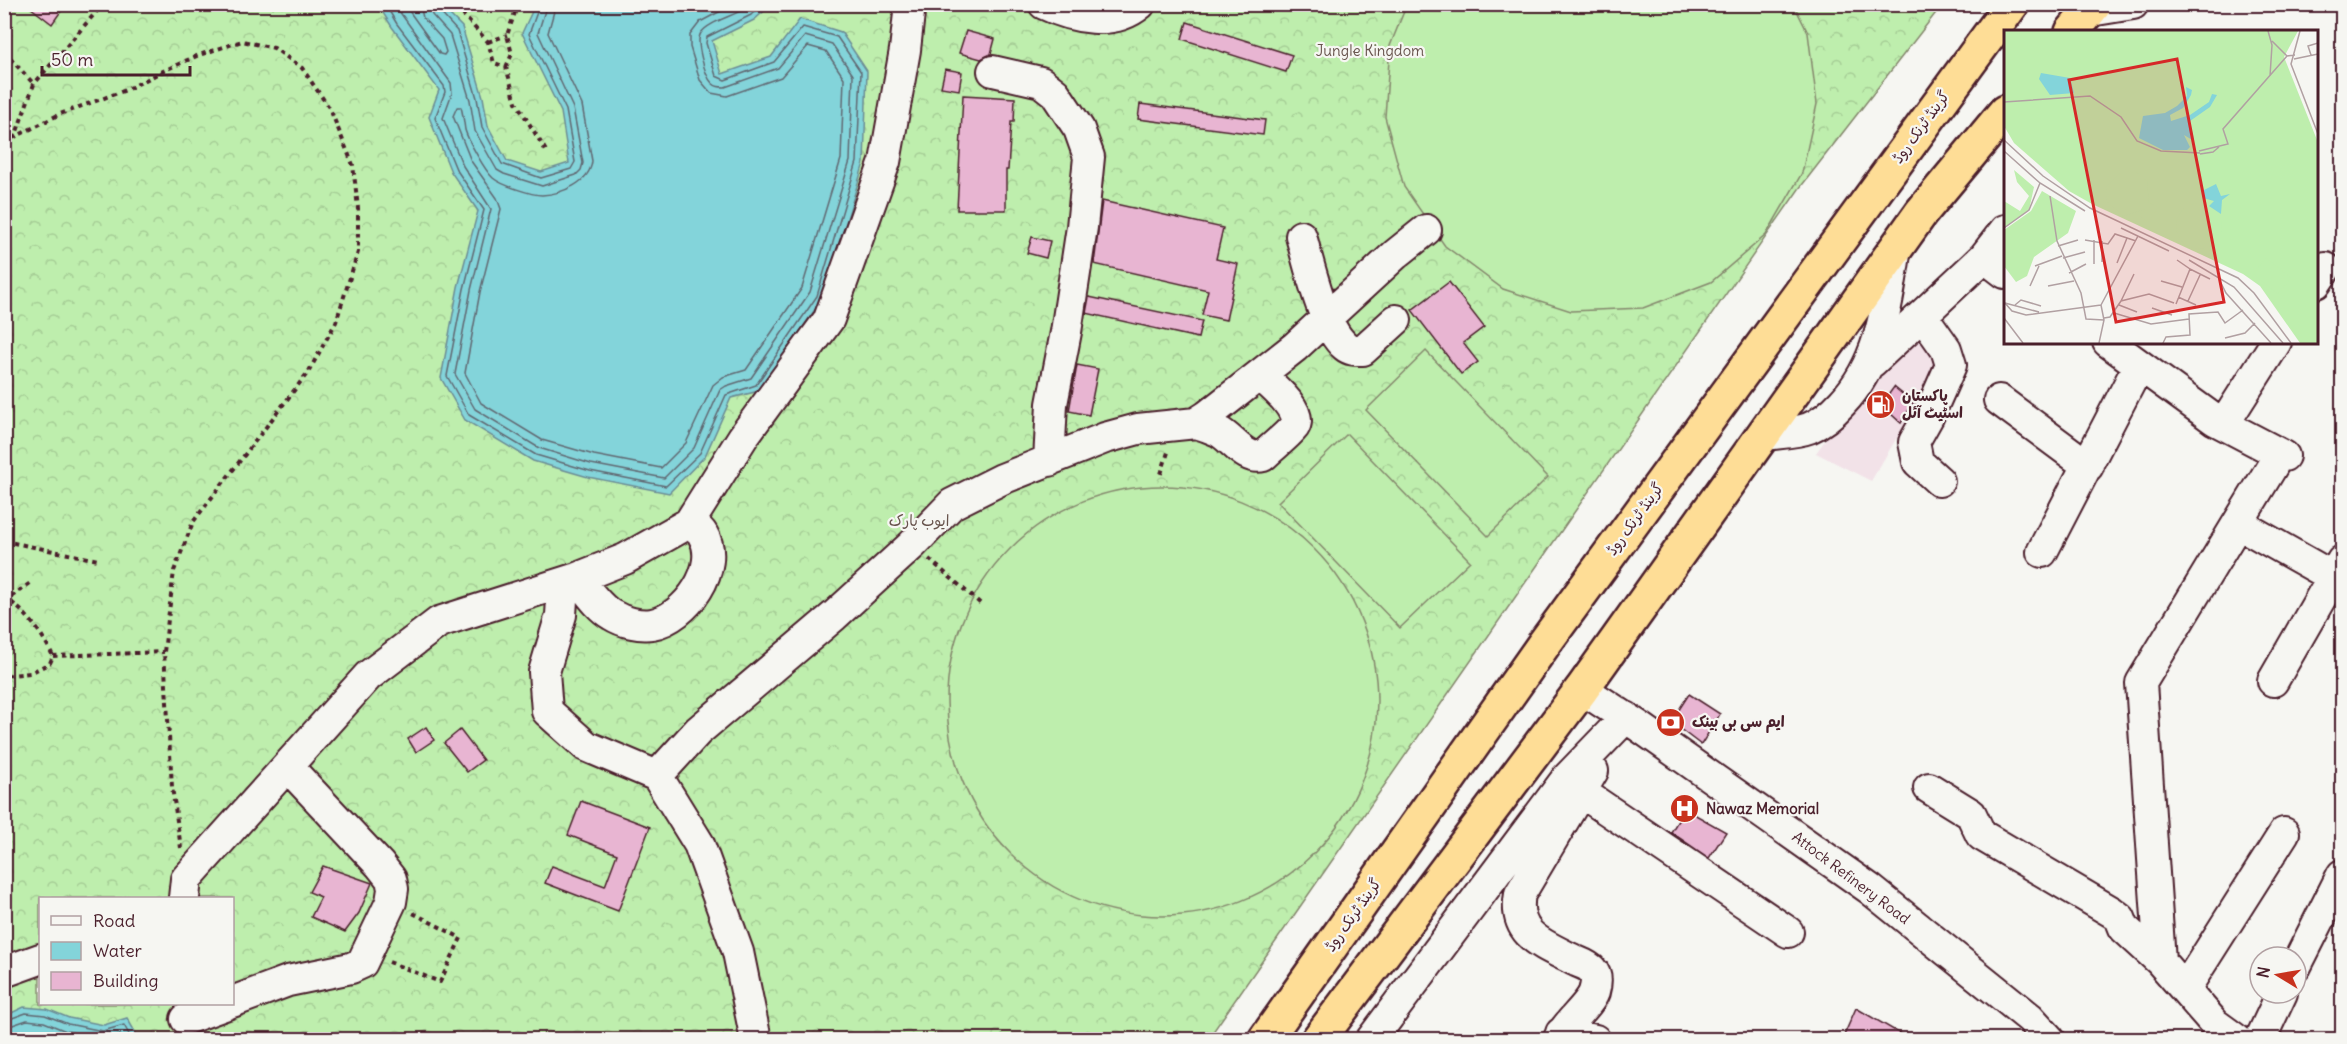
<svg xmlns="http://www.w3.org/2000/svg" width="2347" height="1044" font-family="Delius,'Playpen Sans Arabic',sans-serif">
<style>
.built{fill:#f2e2e8}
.forest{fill:url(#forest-crowns);stroke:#84866c;stroke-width:1.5;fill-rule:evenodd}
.pitch{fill:#beeead;stroke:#84866c;stroke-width:1.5}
.water{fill:#83d4da;stroke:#6c8c94;stroke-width:1.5}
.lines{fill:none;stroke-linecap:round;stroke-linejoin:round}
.shore{stroke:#616771;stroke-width:1.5}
.building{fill:#e8b5d2;stroke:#4a1f2b;stroke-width:1.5}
.minor-casing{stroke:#4a1f2b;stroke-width:34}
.highway-casing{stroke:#4a1f2b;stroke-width:38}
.path{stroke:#4a1f2b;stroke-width:4;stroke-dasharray:4.5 4.5;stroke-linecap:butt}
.minor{stroke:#f6f6f2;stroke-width:30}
.highway{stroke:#fedd96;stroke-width:33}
.labels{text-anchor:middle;stroke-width:4.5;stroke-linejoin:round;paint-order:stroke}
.park-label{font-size:15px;fill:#67534c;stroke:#f6f6f2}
.street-label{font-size:15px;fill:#4a1f2b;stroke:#f6f6f2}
.poi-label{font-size:15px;font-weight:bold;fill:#4a1f2b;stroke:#f6f6f2;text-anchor:start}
.inset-road{fill:none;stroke:#b1a0a2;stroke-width:1.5}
.view{fill:#d62828;fill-opacity:0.15;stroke:#d62828;stroke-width:3}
.inset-edge{fill:none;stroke:#4a1f2b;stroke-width:3}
</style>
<defs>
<pattern id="forest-crowns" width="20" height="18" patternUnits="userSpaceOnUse" patternTransform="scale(1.5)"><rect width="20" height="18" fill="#beeead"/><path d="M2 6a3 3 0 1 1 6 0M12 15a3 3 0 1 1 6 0" fill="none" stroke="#a5cc95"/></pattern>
</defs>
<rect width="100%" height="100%" fill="#f6f6f2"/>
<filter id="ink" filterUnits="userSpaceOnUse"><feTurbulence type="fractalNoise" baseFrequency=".0167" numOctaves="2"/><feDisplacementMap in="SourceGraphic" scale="12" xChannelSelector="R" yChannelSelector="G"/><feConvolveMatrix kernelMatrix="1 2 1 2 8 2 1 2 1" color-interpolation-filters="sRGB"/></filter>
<g filter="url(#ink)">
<path class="built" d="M1921 328 1939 367 1871 481 1816 453 1903 331Z"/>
<path class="forest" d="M5 5H1942L1799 189 1208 1039 5 1040ZM40 898H232V1004H40Z"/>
<path class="pitch" d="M1407 4 1794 5 1808 33 1817 104 1802 173 1766 235 1711 282 1643 308 1571 311 1503 289 1445 246 1404 187 1385 117 1390 46Z
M1426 351 1548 477 1488 536 1366 410Z
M1347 434 1470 561 1400 628 1278 502Z
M947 701a215 215 0 1 1 430 0a215 215 0 1 1-430 0Z"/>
<path class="water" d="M378 5H440L462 27 483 97 488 126 507 161 541 172 569 163 561 112 522 33 535 5H771L754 20 712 41 722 74 771 57 800 19 841 32 867 71 864 163 823 298 759 391 731 398 705 456 669 493 588 477 533 461 465 420 441 378 458 287 478 211 451 172 429 117 439 90 392 27Z
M24 1007 47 1009 69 1018 104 1025 127 1018 138 1037V1039H5V1016Z"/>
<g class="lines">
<path class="shore" d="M385 4 397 24 444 86 445 92 435 118 456 169 484 210 464 289 447 376 469 415 536 455 590 471 666 486 700 453 726 395 756 385 817 296 857 162 861 72 837 37 803 27 774 62 725 80 716 76 706 43 707 37 751 15 762 4
M394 4 451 83 452 93 443 118 463 166 491 209 471 290 455 374 475 409 539 448 591 464 664 478 694 448 720 390 726 386 751 378 810 292 850 161 853 75 832 44 805 36 778 68 725 87C720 87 716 87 712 83 705 76 695 41 701 33 710 20 738 16 751 4
M404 4 440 54 444 55 446 52 442 39 423 18 420 4
M429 4 432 15 450 35 470 100 475 131 497 170 504 174 542 186 576 175 581 170 583 163 573 108 538 33 547 4
M437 4 438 10 457 31 477 98 482 127 502 164 541 178 571 169 575 162 566 110 529 34 540 4
M556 4 548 33 582 105 592 161C590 183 561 194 542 195 532 195 501 185 493 178 485 171 468 140 465 130 464 122 463 114 461 107H457L453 116 471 161 497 198 501 209 480 292 465 373 481 403 542 440 594 455 661 468 686 443 713 385 723 377 746 370 802 288 841 159 844 78 826 51 808 46 781 77 727 96 711 93 700 80 690 47V35L700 22 734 4
M4 1021 26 1013 45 1015 68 1024 103 1031 124 1025 132 1040
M4 1028 27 1020 44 1022 66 1031 102 1038 120 1035 124 1040
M4 1037 29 1030 42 1031 62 1040"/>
</g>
<path class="building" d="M26 4H66L52 24Z
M1187 22 1292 55 1286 72 1182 39Z
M966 31 995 39 991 54 981 59 959 53Z
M945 69 962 72 959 90 941 87Z
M963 95 1015 98 1014 122H1011L1008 170H1006V210H957Z
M1140 104 1265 120 1263 135 1138 119Z
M1102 201 1223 228 1216 259 1238 264 1226 320 1202 315 1208 290 1094 264Z
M1032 237 1050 241 1046 258 1027 253Z
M1449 282 1484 327 1463 343 1478 362 1461 374 1412 310Z
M1089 297 1202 321 1198 338 1086 313Z
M1077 365 1098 369 1089 415 1069 411Z
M1894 387 1913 403 1901 423 1881 405Z
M1689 694 1720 714 1701 745 1671 722Z
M426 727 434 740 416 752 408 739Z
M460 730 483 760 467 772 444 743Z
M581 801 650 827 618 911 545 883 552 866 605 886 617 854 568 835Z
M1685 809 1726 832 1709 858 1671 832Z
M323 866 372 883 359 913 345 932 311 917 321 897 309 892Z
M1856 1008 1911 1040H1842Z"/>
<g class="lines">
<defs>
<path id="minor" d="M1044 4C1073 18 1113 27 1140 4
M2090 11 2133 4
M993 71 1041 82 1055 93 1079 129 1089 157 1082 227 1066 332 1052 404 1049 461
M1301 236C1309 264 1323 328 1345 346 1351 351 1357 350 1363 350L1396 320
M1984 257 2005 230
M2316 283 2326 268
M1922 315 1946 349 1951 365 1928 417 1914 442 1918 462 1939 481
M2108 342 2215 420 2284 456
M1872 362 1984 257 2005 273
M1999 400 2088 466
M1196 423C1203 425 1211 428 1218 431 1233 439 1245 461 1263 456 1272 447 1286 437 1294 427 1304 411 1271 385 1260 375
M2224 424 2276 342
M1764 435C1778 433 1796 433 1809 428 1823 422 1832 414 1842 403 1882 361 1887 303 1896 248
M2241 525 2333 577
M2042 552 2139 365
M577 578C588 591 598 607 612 615 623 622 640 626 652 624 686 618 722 567 703 535 701 530 694 526 689 523
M563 584 561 615 544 672 547 711 586 746 657 776 699 844 738 952 756 1040
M2273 681 2342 561
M1582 689 1640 727 1870 889 2030 1018 2050 1040
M657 776 698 731 834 616 912 545 952 504 1002 479 1105 438 1138 429 1196 423 1207 416 1295 347 1396 254 1426 230
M1929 788 1971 814 1981 835 2112 912 2120 918 2124 928 2160 961
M1581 792 1788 932
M184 898 186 879 368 676 439 622 577 578 625 559 689 523 743 437 829 319 885 162 905 50 910 4
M2296 966 2342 875
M4 972 40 959
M2185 989 2284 833
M232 1002 288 981 351 968 362 963 391 902 393 889 391 879 380 865 288 767
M186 1019 227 1004
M1561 1033 1595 1040
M1371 1040 1567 778 1626 717
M1558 1040C1566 1023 1589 1006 1594 992 1596 985 1598 976 1592 970 1589 966 1581 963 1576 961 1545 945 1512 936 1520 894L1593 771
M2237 1040 2215 1024 2160 961 2141 683 2273 465
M2260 1040 2282 993"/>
<path id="highway" d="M2072 32 2095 4
M1265 1040 1544 644 2012 4
M1318 1040 1582 689 1921 213 2005 112"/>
</defs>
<use href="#minor" class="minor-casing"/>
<use href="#highway" class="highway-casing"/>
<path class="path" d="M461 4 464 16 488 42 494 63 506 67 516 102 546 151
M488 42 507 35
M4 52 34 84
M506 67 512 54 507 35 518 4
M4 135 15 137 34 84 103 4
M4 140 15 137 60 114 126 90 163 71 199 55 242 41 274 48 302 68 330 109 353 165 358 208V252L336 322 309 371 193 522 174 571 164 652 172 787 181 848
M1161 474 1169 449
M4 541 98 560
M929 559 981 604
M4 597C26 611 42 633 53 656L50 663 30 673 4 676
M4 602 33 581
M53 656 164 652
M389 962 440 982 461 938 411 912"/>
<use href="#minor" class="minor"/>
<use href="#highway" class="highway"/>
</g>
</g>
<defs>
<symbol id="fuel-disc" viewBox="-11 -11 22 22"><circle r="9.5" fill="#c8321e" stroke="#f6f6f2"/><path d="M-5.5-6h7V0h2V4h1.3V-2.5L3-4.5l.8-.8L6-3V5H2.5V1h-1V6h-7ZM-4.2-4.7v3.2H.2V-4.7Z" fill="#fff"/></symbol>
<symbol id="bank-disc" viewBox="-11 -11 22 22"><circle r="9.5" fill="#c8321e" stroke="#f6f6f2"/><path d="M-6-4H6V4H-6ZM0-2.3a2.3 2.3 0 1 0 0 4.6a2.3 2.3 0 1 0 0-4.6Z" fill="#fff"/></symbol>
<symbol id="hospital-disc" viewBox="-11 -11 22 22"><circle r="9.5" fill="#c8321e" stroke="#f6f6f2"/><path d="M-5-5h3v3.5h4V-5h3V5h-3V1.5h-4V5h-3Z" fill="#fff"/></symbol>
</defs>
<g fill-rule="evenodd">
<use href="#fuel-disc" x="1864" y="388" width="33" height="33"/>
<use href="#bank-disc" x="1654" y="706" width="33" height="33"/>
<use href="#hospital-disc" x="1668" y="792" width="33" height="33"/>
</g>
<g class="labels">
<g class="park-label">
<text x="1370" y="56">Jungle Kingdom</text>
<text x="919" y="526">ایوب پارک</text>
</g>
<g class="street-label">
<text transform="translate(1921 127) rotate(-54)" y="5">گرینڈ ٹرنک روڈ</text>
<text transform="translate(1635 519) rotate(-54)" y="5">گرینڈ ٹرنک روڈ</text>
<text transform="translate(1851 878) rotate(37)" y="5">Attock Refinery Road</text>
<text transform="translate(1353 915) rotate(-55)" y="5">گرینڈ ٹرنک روڈ</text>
</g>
<g class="poi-label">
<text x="1902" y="401">پاکستان<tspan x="1902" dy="17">اسٹیٹ آئل</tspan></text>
<text x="1692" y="727">ایم سی بی بینک</text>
<text x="1706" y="814">Nawaz Memorial</text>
</g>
</g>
<g transform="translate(2004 30)">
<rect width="314" height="314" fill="#f6f6f2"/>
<path d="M10 140 30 157 25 180 0 198V171L16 181 25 166 13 152ZM38 161 72 181 64 203 30 227 23 246 12 252 0 236V200L27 181Z" fill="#beeead"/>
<path d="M0 1H294L280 27 313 110V313H296L256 256 239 244 88 174 65 161 10 113 0 96Z" fill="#beeead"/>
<path d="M117 142H132L143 151 145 173 155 177 144 192 136 186 141 179 120 186 103 172 102 157ZM172 196a23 23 0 1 1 46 0a23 23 0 1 1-46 0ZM262 228 287 248 274 264 249 244Z" fill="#beeead"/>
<path d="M37 43 66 48 70 63 46 65 35 49ZM182 57 188 60 187 65 179 78 166 85 167 91 186 85 205 72 208 64 213 65 206 77 186 91 190 111 180 105 186 117 183 120H159L135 108 139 86 161 83 173 76 183 66ZM212 154 217 166 226 164 218 170 217 184 205 176 210 171 199 168 200 160Z" fill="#83d4da"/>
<path class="inset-road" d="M264 1 268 15 266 46M296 1 287 34 314 104M268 11 283 26M307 25 304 16 314 13M290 29 314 24M0 72 86 66 117 87 133 111 157 121 196 123H192M0 110 39 146 86 178 234 248 250 263 287 313M0 121 36 153 81 181M195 121 224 114 219 99 283 26 291 25M196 124 209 122 215 117M46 166 53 211 77 263 82 289 100 290M0 198 25 180 36 153M117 198 165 221M81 210 104 214 111 204 132 211M90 210V234M98 211V232M54 216 74 210M59 228 81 222M185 230 230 257 279 313M113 233 123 208M31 236 58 226M186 239 206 249M65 243 82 234M157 251 178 257M216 251 222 263 267 313M26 256 35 236M44 256 70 251M174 267 192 275M117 271 130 244M184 271 196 245M0 272 8 281 22 285 97 275M1 273 35 282M172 274 186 239 173 230M11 275 17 270 37 276M115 275 133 282M148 278 168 285M110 283 147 294 185 289M0 288 19 313M100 288 106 287 117 271 145 264 170 273M221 308 241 303 251 293M95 313 100 290 97 275 134 206M159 313 162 307 186 305 185 284 214 282 221 293 239 280"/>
<path class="view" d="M173 29 220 272 112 292 65 50Z"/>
<rect width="314" height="314" class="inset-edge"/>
</g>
<rect width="2347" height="1044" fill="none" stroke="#f6f6f2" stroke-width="24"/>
<rect x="12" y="12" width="2323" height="1020" fill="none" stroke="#4a1f2b" stroke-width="2" filter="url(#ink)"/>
<rect x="39" y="897" width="195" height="108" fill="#f6f6f2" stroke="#b1a0a2" stroke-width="1.5"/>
<rect x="51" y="916" width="30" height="9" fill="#f6f6f2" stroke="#b1a0a2" stroke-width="1.5"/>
<text x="93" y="927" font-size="18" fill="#4a1f2b">Road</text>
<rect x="51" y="942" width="30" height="18" fill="#83d4da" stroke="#b1a0a2" stroke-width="1.5"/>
<text x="93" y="957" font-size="18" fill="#4a1f2b">Water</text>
<rect x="51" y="972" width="30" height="18" fill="#e8b5d2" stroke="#b1a0a2" stroke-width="1.5"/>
<text x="93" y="987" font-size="18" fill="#4a1f2b">Building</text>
<g transform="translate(2278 975) rotate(281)"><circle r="28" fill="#f6f6f2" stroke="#b1a0a2" stroke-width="1.5"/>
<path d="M0-4.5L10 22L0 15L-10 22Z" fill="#c8321e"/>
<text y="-9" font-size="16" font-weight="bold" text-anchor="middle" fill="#4a1f2b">N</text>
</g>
<path d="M42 66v9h148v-9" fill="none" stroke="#4a1f2b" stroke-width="3"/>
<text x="51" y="66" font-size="18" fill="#4a1f2b" stroke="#f6f6f2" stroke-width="4.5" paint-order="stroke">50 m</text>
</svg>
